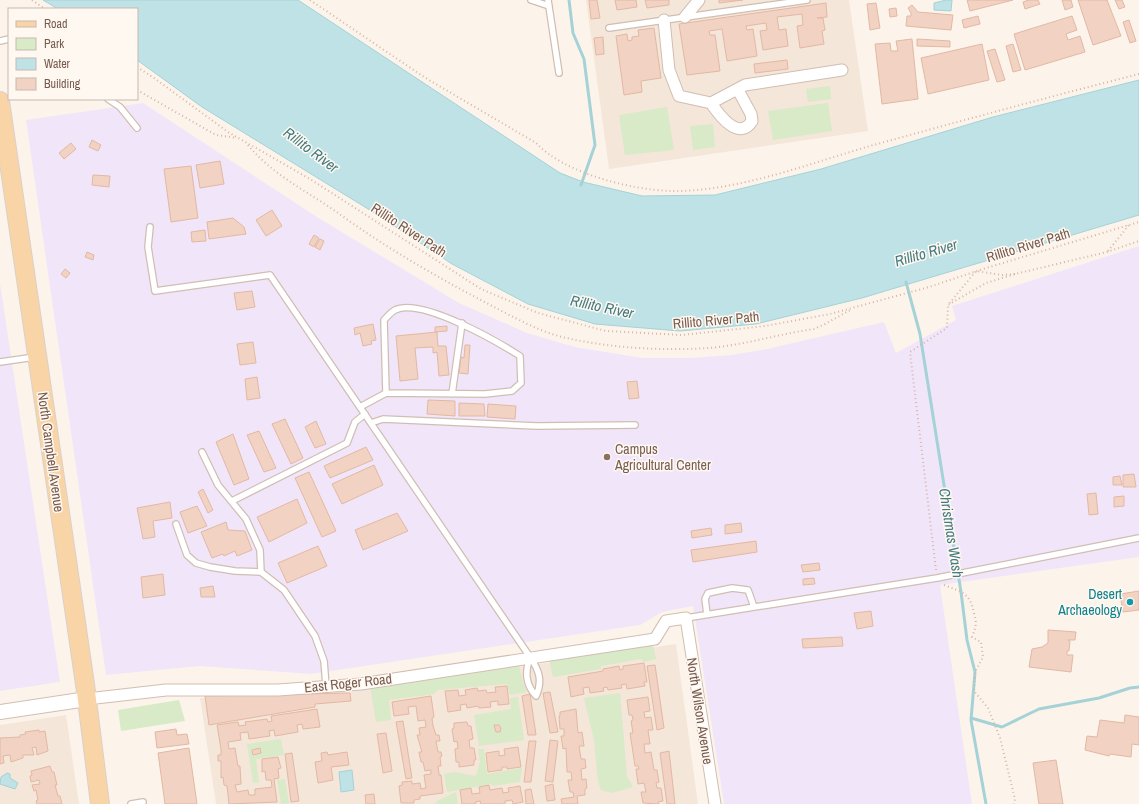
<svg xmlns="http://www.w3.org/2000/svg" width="1139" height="804" font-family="'Archivo Narrow',sans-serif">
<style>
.residential{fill:#f4e6d9}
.education{fill:#f1e6f9}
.green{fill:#d8eac8}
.water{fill:#bee2e6;stroke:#a5d2d7}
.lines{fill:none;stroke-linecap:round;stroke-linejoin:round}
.stream{stroke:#a5d2d7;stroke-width:3}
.building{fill:#f1d2c3;stroke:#e3b8a3}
.service-casing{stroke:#d1beb2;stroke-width:8}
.minor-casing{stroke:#d1beb2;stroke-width:13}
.tertiary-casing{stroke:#d1beb2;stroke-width:16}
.primary-casing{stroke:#d9d1cd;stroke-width:20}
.path{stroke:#d6b5a5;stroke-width:2;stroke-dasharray:1 3;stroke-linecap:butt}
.service{stroke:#fff;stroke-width:5.5}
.minor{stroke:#fff;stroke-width:11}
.tertiary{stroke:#fff;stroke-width:14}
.primary{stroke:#f8d4a6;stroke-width:18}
.education-dot{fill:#8d6e63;stroke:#fef8f1;stroke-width:1.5}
.culture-dot{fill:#0f9aa8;stroke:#fef8f1;stroke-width:1.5}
.labels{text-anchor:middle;stroke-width:3;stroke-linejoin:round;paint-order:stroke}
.street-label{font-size:14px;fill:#775a4e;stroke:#fef8f1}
.education-label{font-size:14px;fill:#785e54;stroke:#fef8f1;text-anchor:start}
.culture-label{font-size:14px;fill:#0d838f;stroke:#fef8f1;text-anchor:end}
.water-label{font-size:15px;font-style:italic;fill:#447b82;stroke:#fef8f1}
</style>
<rect width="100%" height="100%" fill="#fcf4ea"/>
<path class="residential" d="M586 0H849L868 131 609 169Z
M676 644 698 804H216L200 698 353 691Z
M66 715 79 804H0V725Z"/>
<path class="education" d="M143 103 317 217 459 303 527 333 575 347 642 358H690L732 355 767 349 884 322 896 353 956 320 952 306 1139 246V557L940 585 972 804H724L693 606 662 612 640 625 311 674 200 666 106 675 26 120Z
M0 283 60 682 0 691Z"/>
<path class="green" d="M830 86 831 99 808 102 806 89Z
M828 103 832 131 773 140 768 111Z
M667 107 674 150 625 155 619 115Z
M713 124 715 147 693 150 690 126Z
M653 645 656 659 644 662 641 659 601 666V669L553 677 549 659Z
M519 665 523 683 527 692 510 695 507 684 438 690 434 694 389 700 391 720 376 722 370 686Z
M620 693 627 776 633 787 612 793 601 790 598 782 594 740 584 698Z
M518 697 524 740 479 746 474 715 511 709 510 698Z
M179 700 185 721 121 731 118 710Z
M281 739 284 755 256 759 259 782 253 783 247 744Z
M478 749H484L487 774 522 768 520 782 492 786 491 784 447 792 444 774 454 772 476 776 480 762Z
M285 779 289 803 281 804 277 780Z
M456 792 458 804H435L437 801Z"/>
<path class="water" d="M43 0H298L560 173 583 182 642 196 715 195 821 169 993 117 1139 80V215L862 298 756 324 680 331 595 324 528 304 452 264 373 212 202 107 137 60V9H58Z
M946 0H952L951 11 934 10V3Z
M352 770 354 790 341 792 339 772Z
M7 773 10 774V778L18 783 15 789 0 784 1 777Z"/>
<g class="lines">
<path class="stream" d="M569 0 573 33 584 59 595 145 581 185
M906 282 920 334 961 592 967 640 975 672 971 720 986 804
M971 718 1002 727 1039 709 1099 698 1130 688 1139 687"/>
</g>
<path class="building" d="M589 0H597L600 18 591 19Z
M615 0H636L637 7 617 10Z
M645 0H669V5L647 8Z
M719 0H743L719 3Z
M967 0H1013L970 11Z
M1029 0H1038L1040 4 1025 9 1023 2Z
M1062 0H1071L1073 7 1065 10Z
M1078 0H1107L1121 36 1093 45Z
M1115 0H1122L1125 7 1119 9Z
M826 3 827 17 817 18H823L825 30 822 31 824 44 800 48 797 26 803 25 802 14 777 17 779 30 786 29 788 46 763 50 760 31 767 30 766 23 746 26 747 30 753 29 757 56 727 61 722 29 709 31 710 35H715L720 71 687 75 679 24Z
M876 3 880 28 870 30 867 4Z
M912 5 918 12 953 15 951 30 906 26 907 16H911V13L908 8Z
M896 8 897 16 890 17 889 9Z
M978 16 980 24 964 28 962 20Z
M1072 16 1077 30 1066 34 1068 40 1080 36 1085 52 1025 70 1014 34Z
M1129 20 1136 41 1130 43 1123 22Z
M654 28 661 78 641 81 642 92 624 95 616 36 627 34 628 41 632 40V37L639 36 638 30Z
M603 37 604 54 596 55 594 38Z
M912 39 918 99 882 104 875 44 890 43 891 51H898L896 41Z
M917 39 950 41V47L917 46Z
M982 44 989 80 928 94 921 58Z
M1013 44 1021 70 1013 72 1006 46Z
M995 49 1005 80 997 82 987 51Z
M787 60 788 69 755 73 754 64Z
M92 140 101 145 98 151 89 147Z
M71 143 76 149 64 159 59 153Z
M220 161 224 184 200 188 196 165Z
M191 166 198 218 171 222 164 169Z
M93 175 110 176 109 187 92 185Z
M272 210 282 226 266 236 256 220Z
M233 218 244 227 246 234 209 239 207 222Z
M205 230 206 241 192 242 191 232Z
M314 235 319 238 314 247 309 244Z
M320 239 324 241 320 250 315 247Z
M87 252 94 255 93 260 85 257Z
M65 269 70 273 66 278 61 274Z
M252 291 255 307 237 310 234 293Z
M373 324 376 340 371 341 372 344 363 346 360 333 355 335 354 328Z
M447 326V331L435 332V327Z
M437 332 438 346H446L449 375 439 376 437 352 433 353V347L415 348 418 379 400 381 396 336Z
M253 342 256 363 240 365 237 344Z
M465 345H470L468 374 459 373 461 357 464 358Z
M257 377 260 398 247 400 245 379Z
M637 381 639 398 629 399 627 382Z
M428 400 455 401V416L427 414Z
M459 403 484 404 485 416H459Z
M488 404 516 406 515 419 487 417Z
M285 419 303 458 291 464 272 424Z
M316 421 326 444 315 448 305 427Z
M259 431 276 468 264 472 247 435Z
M233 434 249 479 234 485 216 442Z
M366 447 373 460 330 478 324 466Z
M374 465 383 485 342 504 332 484Z
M309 472 336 531 322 537 295 478Z
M1134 474 1136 487H1123V475Z
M1120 476 1122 485H1113V477Z
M203 489 213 510 208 513 198 492Z
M1096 493 1098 514 1089 515 1087 494Z
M1124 496V506L1114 507V497Z
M297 499 307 523 269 542 257 517Z
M170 502 172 518 153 521 155 537 143 539 137 508Z
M197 506 207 526 188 533 180 512Z
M397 513 408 531 363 550 355 530Z
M226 522 228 530 245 531 252 550 237 556 235 551 224 556 223 554 212 558 201 532Z
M741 523 742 532 725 534V525Z
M711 528 712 535 692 538 691 531Z
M756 541 757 552 693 562 691 550Z
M318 546 327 566 287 583 278 563Z
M819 563 820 570 803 572 801 565Z
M163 574 165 595 143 598 141 577Z
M814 578 815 584 803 585V579Z
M213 586 215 597H201L200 588Z
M1139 591V610L1123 612 1120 594Z
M871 611 873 626 857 629 854 613Z
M1048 630 1076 632 1075 640H1068L1070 641 1069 651H1067V655H1073L1071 672 1029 667 1032 649 1042 647 1048 643Z
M842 637 843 646 803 648 802 639Z
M644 663 647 682H644L645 686 627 689 626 684 621 685 622 688 608 690 607 687 603 688 604 691 590 693 589 687 583 688 584 694 571 697 568 677 603 671V669L619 666 620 670 623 669V666Z
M655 665 664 728 657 730 647 666Z
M507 686 509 704 498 705V701L490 702 491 707 479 708 478 706 467 708 466 704 460 705 461 710 448 712 445 691 458 690 459 696 466 695 465 690 477 688 478 691 486 690 487 693 496 692 495 687Z
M550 692 558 732 550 733 543 693Z
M350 693 351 701 315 704V707L209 725 205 696Z
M530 694 536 735H528L522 696Z
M431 696 434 717 432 718 433 726 436 735H439L440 741H436L438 752H441L442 756 440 757 441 766H438L439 775H441L443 793 420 796V799L414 800V803H401L399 786 402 785V782L412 781V784L420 783 421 789 426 788 424 775 431 774V770L425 771 423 762H421L419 752H422L417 735H420L419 728 426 727 425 720 418 721 416 706 408 707 409 714 394 716 392 702Z
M648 697 650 711 644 712 645 718 651 717 653 730H648L650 744H644L645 753 651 752 654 770H657L659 782 656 783 657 788H661L663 801 658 802 659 804 643 803 641 792H646L644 783 638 784 636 769H639L638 766H635L630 733H633L631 721 633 720 632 715H629L627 700Z
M317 709 320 727 303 729 302 724 297 725 298 732 275 736 274 730 269 731 270 736 249 739 248 732 240 733 241 740 228 742 229 749 235 748 238 766H240L241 784 235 785 237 792 248 790 249 795H255V789L272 787 271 780H266L265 771 262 772V759L278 757 281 768 278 769 279 778 274 779 277 802 229 804 227 786 224 785 223 777 221 778V761H218V755H221V749L217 725 238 722 239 726 246 725 245 722 267 719 268 722 272 721 271 716Z
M576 709 578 733 582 732 584 746H579L581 759H585L586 768 581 769 582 780 586 779 587 788 585 789V795L577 796 578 804H562L561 799 574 797 573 792H570L568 780H572L571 772H567L566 748 563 749 561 736H564V729H560L559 716H560V712Z
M1125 715 1139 717V745L1132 744 1131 757 1110 754 1109 756 1085 750 1087 736 1097 737 1100 720 1124 723Z
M403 721 412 778 406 779 396 722Z
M467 722 468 726H471L473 739 469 740 470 748H474L476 760H474V765L459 767V762H456L455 749 458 748 457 741 454 742 452 729 454 728V723Z
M494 725H499L501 728 500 732H496Z
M176 729 177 735 187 734 189 744 157 748 155 732Z
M39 730V732L45 731 48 751 37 755 36 747 32 748 34 755H23V758L11 762 10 755 3 756 4 763 0 764V738L20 737V735L26 734 25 732Z
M386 733 392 771 383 773 377 734Z
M550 740 558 741 553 782 545 781Z
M529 741H536L531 782H524Z
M518 747 521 767 507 769V767H502V770L488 772 486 753 499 751V756L505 755 504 749Z
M189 748 197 804H165L158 753Z
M260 748 261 753 253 755 252 750Z
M669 751 675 804H667L660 753Z
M327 752 328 755 347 752 349 765 331 767 333 780 318 783 315 762 322 761 321 753Z
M292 753 299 801 291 802 285 754Z
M1056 760 1063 804H1039L1033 763Z
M50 766 52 772H54L57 785H55L58 796H60L62 804H37L36 801 38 800 36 790 34 791 32 785 40 784 39 780 31 782 30 776 32 775 31 771Z
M553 784 555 800 547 801 545 786Z
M489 785 490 790 502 788 503 793 509 792 508 788 520 786 523 802 513 804 512 800 505 801V804H481L480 801 475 802 476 804H462L460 790 471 788 472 794 480 793 479 787Z
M531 789 534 804H526L525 790Z
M374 794 375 804H366L365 795Z"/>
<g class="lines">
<defs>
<path id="service" d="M531 0 549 6
M548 0 559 73
M609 28 807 0
M0 41 9 39
M108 99 120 107 137 128
M150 227 148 247 155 291 270 275 530 657
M0 362 35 357
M452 394 462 323
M360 407 386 393 485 394 512 391 521 383 520 356C498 342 421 297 395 310 391 312 387 317 384 320L386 393
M371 423 383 419 537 426 635 425
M202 452 218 485 246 519 260 550 261 572
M232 501 347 443 355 422 365 414
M176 524 187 555 196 563 210 567 235 571 261 572 284 590 315 636 324 661 326 686
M707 614 705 599 708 593 732 588 748 590 754 607
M686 618 937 578 1139 538
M530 657C539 670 543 681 536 696 525 684 525 672 530 657Z
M131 804 143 802"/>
<path id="minor" d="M685 17 699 0
M664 20 669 70 679 96 711 103
M711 103 745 85 842 70
M711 103C719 115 739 142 752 121L751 114 738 90
M87 699 166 690H278L361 684 655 639 666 621 686 618 715 804"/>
<path id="tertiary" d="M0 712 87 699"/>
<path id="primary" d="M0 101 85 684 100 804"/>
</defs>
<use href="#service" class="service-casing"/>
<use href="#minor" class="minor-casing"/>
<use href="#tertiary" class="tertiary-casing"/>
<use href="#primary" class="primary-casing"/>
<path class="path" d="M32 0 45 9
M310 0 424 77 536 143C564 173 631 190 671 191 736 192 808 164 870 146 960 121 1049 97 1139 74
M137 67 154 78 228 132 310 179 481 289 538 313 606 331 682 335 765 326 830 314 929 287 983 269 1139 222
M137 90 216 135 237 138
M248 145C274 177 313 194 345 218 393 252 444 281 496 308 517 319 539 331 562 337 609 348 661 351 709 348 744 345 779 334 814 329L825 324 852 309
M1108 251 1129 225
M1015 274 1002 275 976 271 948 305 986 283 1015 274 1107 252 1139 241
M936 570 910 352 947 328 948 305
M944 585C962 592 970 593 974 613 977 623 976 627 972 637L981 642 983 657 975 672 974 691 988 708 1000 738 1015 799 1014 804"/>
<use href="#service" class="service"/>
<use href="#minor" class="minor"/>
<use href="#tertiary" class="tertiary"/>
<use href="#primary" class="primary"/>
</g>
<circle class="education-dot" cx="607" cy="457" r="4"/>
<circle class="culture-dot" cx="1130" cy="602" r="4"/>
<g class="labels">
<g class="street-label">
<text transform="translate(409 230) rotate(33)" y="5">Rillito River Path</text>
<text transform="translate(1028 245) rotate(-17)" y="5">Rillito River Path</text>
<text transform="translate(716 320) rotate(-5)" y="5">Rillito River Path</text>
<text transform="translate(51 452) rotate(82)" y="5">North Campbell Avenue</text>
<text transform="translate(348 683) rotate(-6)" y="5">East Roger Road</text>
<text transform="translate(700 711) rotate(81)" y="5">North Wilson Avenue</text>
</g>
<g class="education-label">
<text x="615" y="454">Campus<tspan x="615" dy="16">Agricultural Center</tspan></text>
</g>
<g class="culture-label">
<text x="1122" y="599">Desert<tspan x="1122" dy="16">Archaeology</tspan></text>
</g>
<g class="water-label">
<text transform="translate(311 150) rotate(37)" y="5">Rillito River</text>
<text transform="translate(926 253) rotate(-16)" y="5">Rillito River</text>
<text transform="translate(602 307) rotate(12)" y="5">Rillito River</text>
<text transform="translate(951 533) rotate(81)" y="5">Christmas Wash</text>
</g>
</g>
<rect x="8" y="8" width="130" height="92" fill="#fef8f1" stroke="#c8b9b0"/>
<rect x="16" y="21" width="20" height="6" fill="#f8d4a6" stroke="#c8b9b0"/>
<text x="44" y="28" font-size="12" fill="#775a4e">Road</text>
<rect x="16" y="38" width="20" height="12" fill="#d8eac8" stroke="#c8b9b0"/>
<text x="44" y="48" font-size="12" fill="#775a4e">Park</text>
<rect x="16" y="58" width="20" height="12" fill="#bee2e6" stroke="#c8b9b0"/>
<text x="44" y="68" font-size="12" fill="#775a4e">Water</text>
<rect x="16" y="78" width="20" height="12" fill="#f1d2c3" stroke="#c8b9b0"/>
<text x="44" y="88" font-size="12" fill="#775a4e">Building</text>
</svg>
